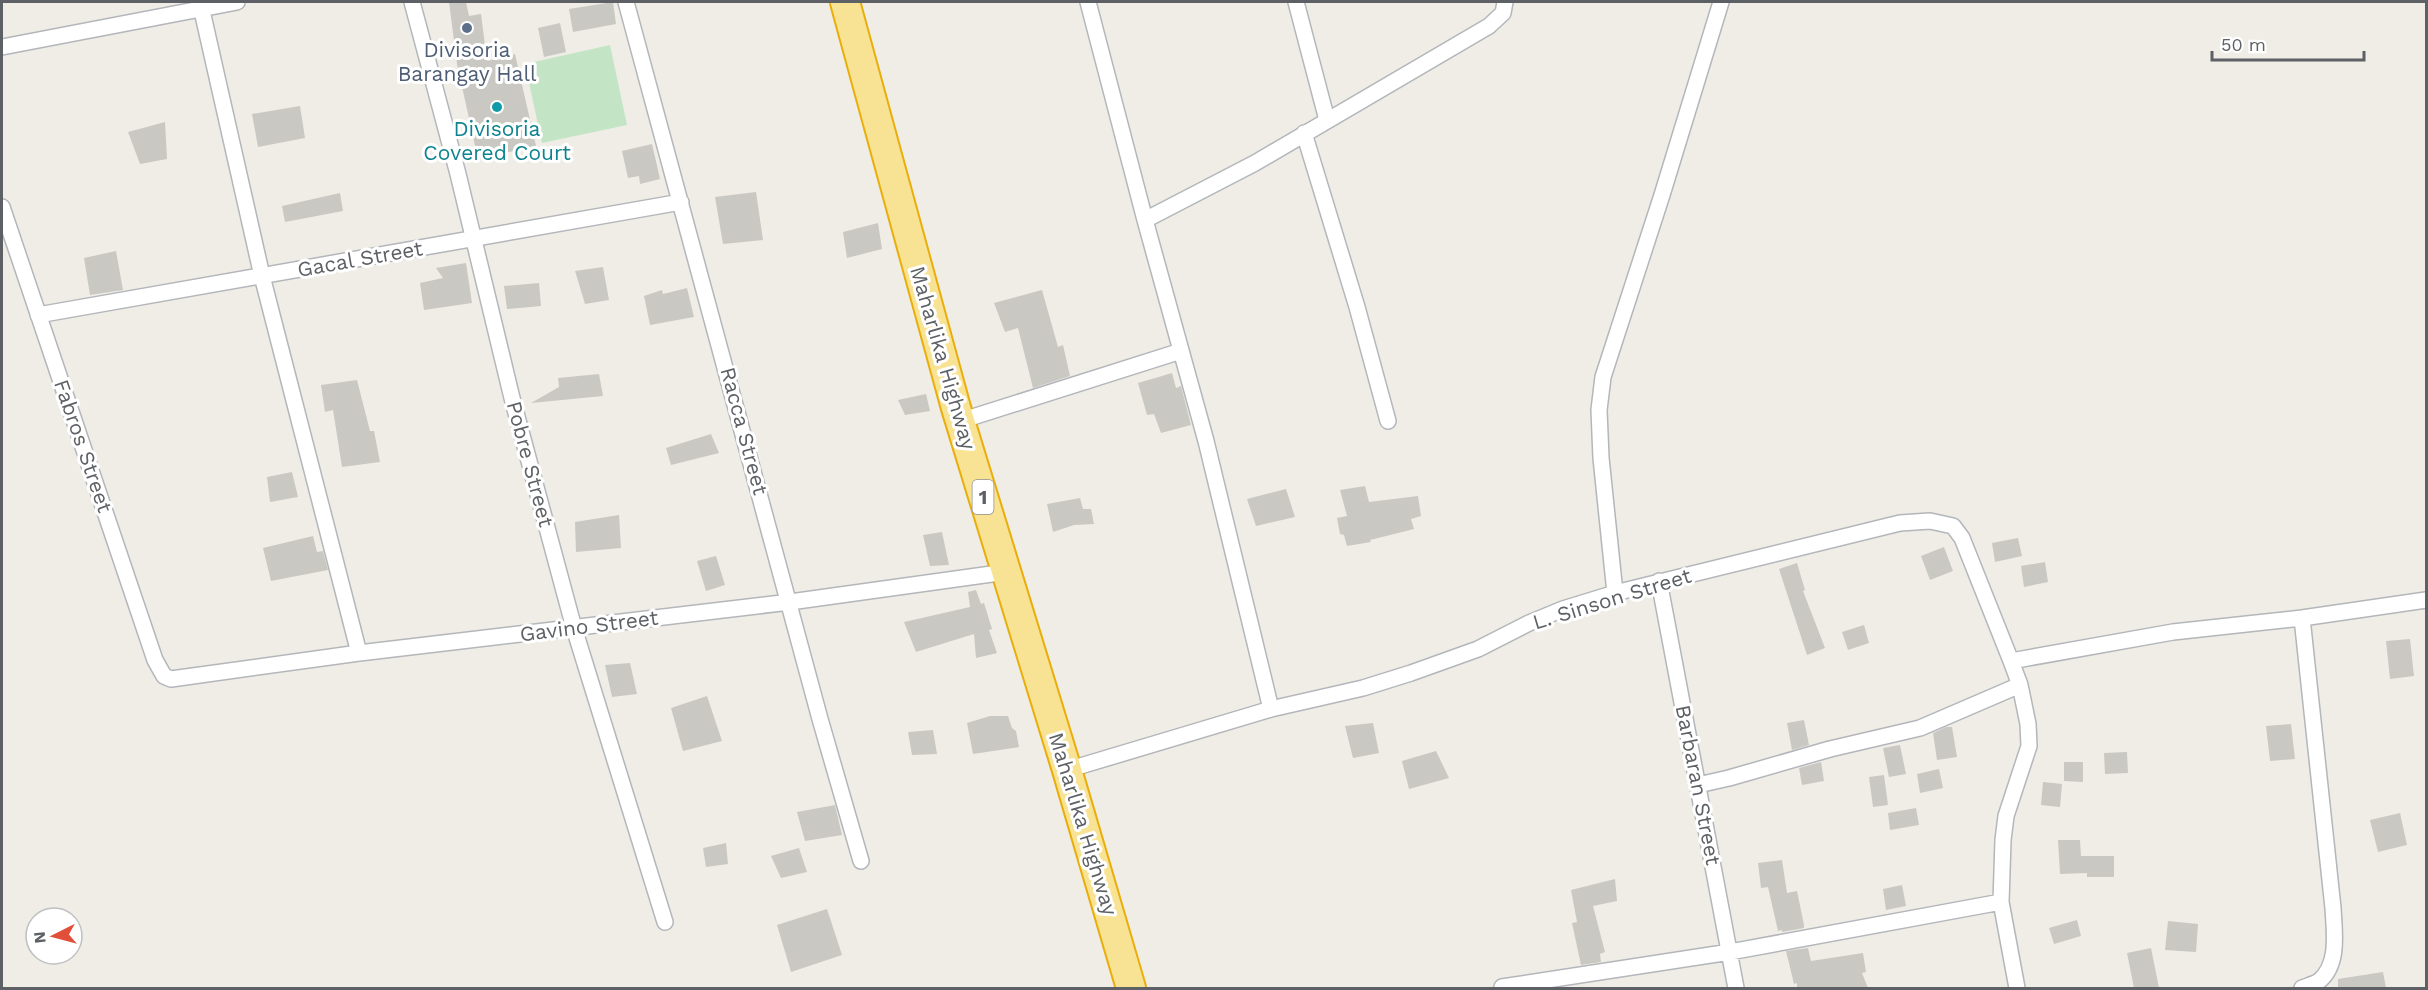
<svg xmlns="http://www.w3.org/2000/svg" width="2428" height="990" font-family="'Work Sans',sans-serif">
<style>
.green{fill:#c4e5c5}
.building{fill:#cac8c2}
.lines{fill:none;stroke-linecap:round;stroke-linejoin:round}
.street-casing{stroke:#b3b6ba;stroke-width:18}
.highway-casing{stroke:#e9ae0b;stroke-width:32}
.street{stroke:#fff;stroke-width:15}
.highway{stroke:#f8e394;stroke-width:28}
.service-dot{fill:#5c6f8a;stroke:#fff;stroke-width:2}
.culture-dot{fill:#0f9aa8;stroke:#fff;stroke-width:2}
.labels{text-anchor:middle;stroke-width:6;stroke-linejoin:round;paint-order:stroke}
.shield{fill:#fff;stroke:#8e9093;stroke-width:1.5}
.shield-label{font-size:20px;font-weight:bold;fill:#5d6165}
.service-label{font-size:21px;fill:#4e5e75;stroke:#fff}
.culture-label{font-size:21px;fill:#0d838f;stroke:#fff}
.street-label{font-size:21px;fill:#5d6165;stroke:#fff}
</style>
<rect width="100%" height="100%" fill="#efede6"/>
<path class="green" d="M610 45 627 125 542 143 525 64Z"/>
<path class="building" d="M449 2H466L469 16 481 14 487 61 515 54 536 146 478 159 457 64Z
M613 2 616 24 573 32 569 9Z
M560 23 566 52 544 57 538 28Z
M300 106 305 138 258 147 252 114Z
M165 122 167 159 140 164 128 132Z
M652 144 660 179 640 184 639 176 628 178 622 151Z
M756 192 763 240 723 244 715 197Z
M340 193 343 211 285 222 282 206Z
M878 223 882 249 847 258 843 232Z
M116 251 123 290 90 295 84 258Z
M466 263 472 303 424 310 420 283 443 278 436 268Z
M603 267 609 300 585 304 575 271Z
M539 283 541 306 507 309 504 286Z
M687 288 694 317 650 325 644 296 662 290 663 294Z
M1042 290 1058 347 1063 345 1070 376 1033 388 1018 328 1005 332 994 303Z
M1172 373 1176 388 1181 386 1191 425 1161 433 1154 414 1147 415 1138 383Z
M599 374 603 396 531 403 559 387 558 378Z
M357 380 370 431H374L380 462 342 467 333 410 325 412 321 385Z
M926 394 930 411 905 415 898 400Z
M711 434 719 453 671 465 666 448Z
M292 472 298 497 270 502 267 477Z
M1365 486 1369 502 1418 496 1421 516 1411 519 1414 529 1370 540 1371 542 1347 546 1344 535 1340 534 1337 518 1347 516 1340 490Z
M1286 489 1295 517 1256 526 1247 499Z
M1080 498 1083 509H1091L1094 524 1074 525 1053 532 1047 504Z
M619 515 621 548 576 552 575 522Z
M942 532 949 565 930 566 923 535Z
M313 536 317 552 323 551 328 570 271 581 263 548Z
M2018 538 2022 556 1995 562 1992 543Z
M1944 547 1953 571 1930 580 1921 556Z
M716 556 725 585 706 591 697 561Z
M2045 562 2048 582 2024 587 2021 566Z
M1797 563 1805 590 1803 591 1825 648 1807 655 1779 569Z
M976 590 981 604 984 603 992 629 989 630 997 653 976 658 974 634 916 652 904 622 970 607 968 592Z
M1864 625 1869 643 1848 650 1842 632Z
M2410 639 2414 676 2390 679 2386 641Z
M630 663 637 694 612 697 605 665Z
M707 696 722 741 683 751 671 708Z
M990 716H1008L1012 728 1016 731 1019 747 973 754 967 723Z
M1804 720 1809 745 1792 750 1787 723Z
M1373 723 1379 753 1353 758 1345 726Z
M2291 724 2295 759 2270 761 2266 726Z
M1946 727H1952L1957 757 1937 760 1933 733Z
M933 730 937 754 912 755 908 732Z
M1900 745 1906 774 1889 777 1883 748Z
M1436 751 1449 778 1409 789 1402 761Z
M2127 752 2128 773 2105 774 2104 753Z
M1821 762 1824 781 1802 785 1799 768Z
M2064 762H2083V782L2064 781Z
M1939 769 1943 788 1920 793 1917 774Z
M1884 775 1888 805 1873 807 1869 777Z
M2043 782 2062 784 2060 807 2041 805Z
M835 805 842 835 805 841 797 812Z
M1916 808 1919 825 1890 830 1888 813Z
M2400 813 2407 845 2378 852 2370 820Z
M2058 840H2080L2081 856H2114V877H2087V873L2060 874Z
M726 843 728 864 706 867 703 848Z
M799 848 807 872 781 878 771 856Z
M1782 860 1787 893 1797 891 1804 925V928L1782 932V930L1778 931 1768 887 1761 888 1758 863Z
M1615 879 1617 901 1593 906 1605 952 1600 954 1601 962 1581 965 1572 923 1577 922 1571 890Z
M1902 885 1906 906 1886 910 1883 889Z
M827 909 842 955 791 972 777 925Z
M2077 920 2081 936 2054 944 2049 928Z
M2168 921 2198 924 2196 952 2165 950Z
M1808 948 1811 961 1863 953 1866 972 1862 973 1868 988H1797V983L1794 984 1786 951Z
M2151 948 2159 988H2134L2127 953Z
M2383 972 2386 988H2338V979Z"/>
<g class="lines">
<defs>
<path id="street" d="M200 2 262 276 359 653
M412 2 458 174 512 398 574 628 665 922
M626 2 820 719 861 861
M1088 2 1145 220 1206 441 1271 709
M1296 2 1327 120
M2 47 237 2
M1304 133 1357 307 1388 421
M2 207 155 660 164 676 171 679 359 653 790 602 1006 572
M1145 220 1255 163 1489 26 1503 13 1505 2
M38 315 681 202
M960 421 1181 351
M1659 581 1736 988
M1615 593 1601 458 1599 410 1603 377 1662 195 1721 2
M2011 661 2173 632 2302 618 2426 600
M1067 770 1271 709 1363 688 1411 673 1478 649 1529 623 1563 609 1615 593 1900 523 1930 521 1953 526 1962 538 2011 661 2020 685 2028 724 2029 746 2006 816 2003 840 2001 902 1730 952 1502 987
M1698 785 1729 778 1830 749 1920 728 2020 685
M2001 902 2017 988
M2302 988C2307 986 2315 984 2319 981 2340 964 2334 930 2333 908L2302 618"/>
<path id="highway" d="M845 2 956 408 1067 770 1131 988"/>
</defs>
<use href="#street" class="street-casing"/>
<use href="#highway" class="highway-casing"/>
<use href="#street" class="street"/>
<use href="#highway" class="highway"/>
</g>
<circle class="service-dot" cx="467" cy="28" r="6"/>
<circle class="culture-dot" cx="497" cy="107" r="6"/>
<g class="labels">
<rect class="shield" x="972.5" y="480" width="21" height="34" rx="4.5"/>
<g class="shield-label">
<text x="983" y="504">1</text>
</g>
<g class="service-label">
<text x="467" y="57">Divisoria<tspan x="467" dy="24">Barangay Hall</tspan></text>
</g>
<g class="culture-label">
<text x="497" y="136">Divisoria<tspan x="497" dy="24">Covered Court</tspan></text>
</g>
<g class="street-label">
<text transform="translate(360 259) rotate(-10)" y="7">Gacal Street</text>
<text transform="translate(943 358) rotate(74)" y="7">Maharlika Highway</text>
<text transform="translate(744 431) rotate(75)" y="7">Racca Street</text>
<text transform="translate(83 446) rotate(71)" y="7">Fabros Street</text>
<text transform="translate(530 464) rotate(75)" y="7">Pobre Street</text>
<text transform="translate(1612 599) rotate(-17)" y="7">L. Sinson Street</text>
<text transform="translate(589 626) rotate(-7)" y="7">Gavino Street</text>
<text transform="translate(1698 785) rotate(79)" y="7">Barbaran Street</text>
<text transform="translate(1083 824) rotate(73)" y="7">Maharlika Highway</text>
</g>
</g>
<rect width="2428" height="990" fill="none" stroke="#5d6165" stroke-width="6"/>
<g transform="translate(54 936) rotate(264)"><circle r="28" fill="#ffffff" stroke="#bec0c1" stroke-width="1.5"/>
<path d="M0-4.5L10 22L0 15L-10 22Z" fill="#e14e3a"/>
<text y="-9" font-size="16" font-weight="bold" text-anchor="middle" fill="#5d6165">N</text>
</g>
<path d="M2212 51v9h152v-9" fill="none" stroke="#5d6165" stroke-width="3"/>
<text x="2221" y="51" font-size="18" fill="#5d6165" stroke="#ffffff" stroke-width="4.5" paint-order="stroke">50 m</text>
</svg>
